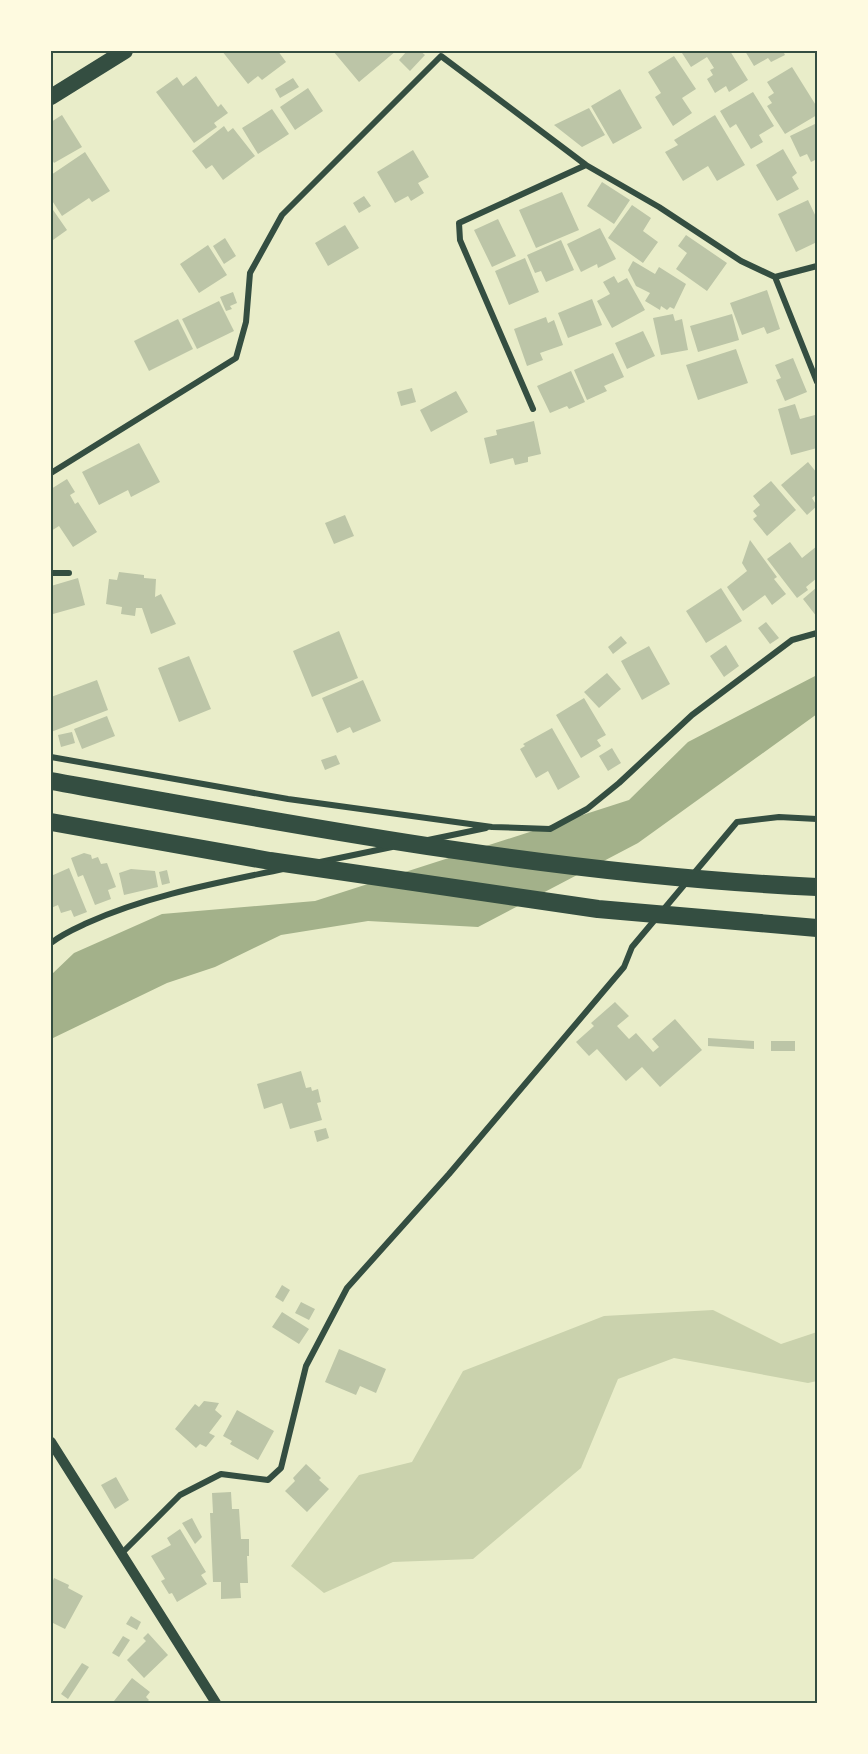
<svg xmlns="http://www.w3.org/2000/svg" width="868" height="1754" font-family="Barlow,sans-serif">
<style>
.green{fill:#cad2ad}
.water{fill:#a3b18a}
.building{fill:#bcc5a7}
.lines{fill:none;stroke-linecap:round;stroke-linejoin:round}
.minor{stroke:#344e41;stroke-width:6}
.tertiary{stroke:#344e41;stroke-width:10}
.trunk{stroke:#344e41;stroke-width:16}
.motorway{stroke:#344e41;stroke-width:18}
.neatline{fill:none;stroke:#344e41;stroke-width:2}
</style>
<rect width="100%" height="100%" fill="#e9edc9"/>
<path class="green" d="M713 1310 781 1344 817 1332V1381L808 1383 674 1358 618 1379 581 1468 473 1559 393 1562 324 1593 291 1566 359 1475 412 1462 463 1371 604 1316Z"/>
<path class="water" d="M817 675V714L638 843 478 927 368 921 281 935 215 967 167 983 51 1039V975L74 953 162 914 315 901 629 800 688 742Z"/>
<path class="building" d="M222 51H278L286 62 262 80 258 76 248 84Z
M333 51H396L359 82Z
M407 51H420L425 55 410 71 399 60Z
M686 51H730L748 80 729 92 726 86 715 93 707 79 713 75 710 70 714 68 707 57 691 67 682 53Z
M745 51H783L785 55 771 62 768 58 754 66Z
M674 56 696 89 682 98 692 113 673 126 655 97 661 93 648 72Z
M792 67 817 107V115L785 134 767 106 772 103 768 97 774 93 767 82Z
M196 76 218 107 221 104 228 113 214 123 217 127 194 143 156 92 177 77 183 86Z
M293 78 299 87 280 98 275 89Z
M308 88 323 111 295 130 280 107Z
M620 89 642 128 613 144 591 106Z
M753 92 774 126 759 135 763 142 751 149 736 124 730 128 720 111Z
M589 108 605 135 582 147 554 125Z
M272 109 289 134 258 154 242 128Z
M62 115 82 147 54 163 51 158V122Z
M715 115 745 165 717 181 708 166 683 181 665 152 678 145 674 140Z
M817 123V159L811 162 807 154 800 157 790 136Z
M224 126 228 132 233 128 255 156 223 180 212 165 206 169 192 151Z
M783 149 797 173 792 177 799 189 777 201 756 165Z
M413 150 429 177 418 183 424 193 411 201 408 196 395 203 377 172Z
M85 152 110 191 92 202 89 198 62 216 51 199V175Z
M602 182 630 200 614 224 587 206Z
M562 192 579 230 536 248 519 210Z
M364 196 371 206 359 213 353 203Z
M808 200 817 219V242L796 252 778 214Z
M632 205 651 218 643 231 658 242 643 263 608 238Z
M51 207 67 230 53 240 51 236Z
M498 219 516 256 492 267 474 230Z
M345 225 359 248 328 266 315 243Z
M600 228 616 259 598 268 597 264 581 272 567 244Z
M686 235 727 263 707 291 676 269 687 253 678 246Z
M225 238 236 256 224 264 213 246Z
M561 240 574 270 546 282 541 271 535 273 527 255Z
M208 245 227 275 199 293 180 264Z
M525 258 539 292 509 305 495 271Z
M633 261 655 274 659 267 686 284 674 309 670 307 667 310 661 306 660 310 645 301 650 293 636 286 628 270Z
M614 276 618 283 627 278 645 310 612 328 597 301 610 294 603 282Z
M767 290 780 329 767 334 764 327 742 335 730 303Z
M233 292 237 303 230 306 232 309 226 311 220 297Z
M592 299 602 325 568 338 558 313Z
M219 301 234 331 197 349 182 319Z
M673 314 675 321 682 319 688 350 661 355 653 318Z
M732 314 739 340 698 352 690 326Z
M546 317 548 323 554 320 563 345 540 353 543 360 527 366 514 329Z
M178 319 193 349 149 371 134 341Z
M643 331 655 356 627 369 615 343Z
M736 349 748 383 698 400 686 365Z
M613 353 624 377 604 386 607 391 587 400 574 370Z
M793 358 807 392 785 401 776 380 781 378 775 365Z
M571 371 585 402 569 409 567 406 550 413 537 386Z
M412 388 416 402 401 406 397 392Z
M456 391 468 412 431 432 420 410Z
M795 404 800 419 815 415 817 422V448L791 455 778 409Z
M534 421 541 454 528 457V462L515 465 513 458 490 464 484 438 497 435 496 430Z
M139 443 160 482 131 497 128 490 99 505 82 472Z
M808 462 817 473V494L812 498 817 506 807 515 781 485Z
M67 479 75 492 70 495 75 504 78 502 97 532 73 547 59 526 51 531V489Z
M771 481 796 510 767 536 753 519 757 516 753 511 760 505 753 496Z
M345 515 354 536 334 544 325 523Z
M750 540 777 577 774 579 786 594 772 605 765 595 743 611 727 587 747 571 742 563Z
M790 542 802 558 817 546V578L806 587 808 590 797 598 767 559Z
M119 572 144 575V578L156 579 155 597 161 594 176 624 151 634 142 608H136L135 616 121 614 122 607 106 604 109 579 117 580Z
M78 578 85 605 53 614 51 607V586Z
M817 587V617L803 599Z
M721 588 742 621 706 643 686 611Z
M766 622 779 638 770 644 758 628Z
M339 631 358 678 312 697 293 651Z
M621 636 627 643 613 654 608 647Z
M726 645 739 666 724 677 710 656Z
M649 646 670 684 642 700 621 661Z
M189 656 211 709 179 722 158 668Z
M607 673 621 689 599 708 584 692Z
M97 680 108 710 51 732V697Z
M363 680 381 721 353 733 350 727 337 733 322 698Z
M584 698 606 735 597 740 601 746 581 758 556 715Z
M107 716 115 736 82 749 74 729Z
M552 728 580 777 558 790 548 771 536 778 520 749 525 746 523 744Z
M72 732 75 743 61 747 58 735Z
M612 748 621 763 608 771 599 756Z
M336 755 340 764 325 770 321 760Z
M84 853 91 855 92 859 98 857 101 864 107 863 116 887 108 890 111 899 95 905 83 875 78 877 71 858Z
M69 868 87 912 74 917 71 910 61 913 58 905 51 908V876Z
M131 869 155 871 158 887 124 895 119 873Z
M167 870 170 883 162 885 159 872Z
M615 1002 629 1016 617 1026 629 1039 636 1033 653 1052 659 1047 652 1039 675 1019 702 1050 660 1087 642 1067 626 1081 597 1049 589 1056 576 1042 594 1026 591 1023Z
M708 1038 754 1041V1049L708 1046Z
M771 1041H795V1051H771Z
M301 1071 306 1088 311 1087 312 1091 318 1089 321 1102 317 1103 322 1120 290 1129 282 1103 264 1109 257 1084Z
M326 1128 329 1138 317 1142 314 1131Z
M282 1285 290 1290 283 1302 275 1297Z
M301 1302 315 1309 309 1320 295 1313Z
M282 1312 309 1329 299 1344 272 1327Z
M339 1349 386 1369 376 1393 360 1386 356 1395 325 1382Z
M204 1401 219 1403 215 1410 222 1416 209 1433 215 1436 206 1447 200 1444 196 1448 175 1429 195 1404 199 1407Z
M237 1410 274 1431 258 1460 230 1444 232 1441 223 1436Z
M306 1464 321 1478 319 1480 329 1489 307 1512 285 1491 295 1481 293 1478Z
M116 1477 129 1500 115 1509 101 1485Z
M231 1492 232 1509H239L241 1539H249V1556H247L248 1583H240L241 1598 221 1599V1582H213L210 1513H213L212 1493Z
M192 1518 202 1537 195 1544 182 1523Z
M180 1529 206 1572 201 1575 207 1584 177 1602 172 1593 169 1594 161 1581 165 1579 151 1556 171 1545 167 1538Z
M54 1578 69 1585 68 1588 83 1596 65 1629 51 1622V1582L52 1583Z
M131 1616 141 1622 137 1630 126 1624Z
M148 1633 168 1655 144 1678 127 1660 146 1641 143 1638Z
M123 1636 130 1640 119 1657 112 1653Z
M82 1663 89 1667 68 1699 61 1694Z
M132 1678 150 1692 146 1697 149 1700 146 1703H117L114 1701Z"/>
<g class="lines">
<path class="minor" d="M775 277 817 382
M533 409 460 240 459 223 586 165
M51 473 236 358 246 322 250 273 282 215 441 56 586 165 659 207 741 261 775 277 817 266
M51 573H69
M51 757 288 799 492 827 550 829 587 809 619 783 692 715 792 640 817 633
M428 840 486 828
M320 862 392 847
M51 943C62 934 74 929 87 923 149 895 217 883 283 869
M122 1553 180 1495 221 1474 268 1480 281 1468 306 1366 347 1288 449 1174 624 967 632 947 737 822 779 817 817 819"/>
<path class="tertiary" d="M51 1442 216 1703"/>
<path class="trunk" d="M51 97 125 51"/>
<path class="motorway" d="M51 781C304 827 559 875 817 887
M51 822 270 861 598 909 817 928"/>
</g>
<rect width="868" height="1754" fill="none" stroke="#fefae0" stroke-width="105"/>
<rect x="52" y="52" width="764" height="1650" class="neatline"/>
</svg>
